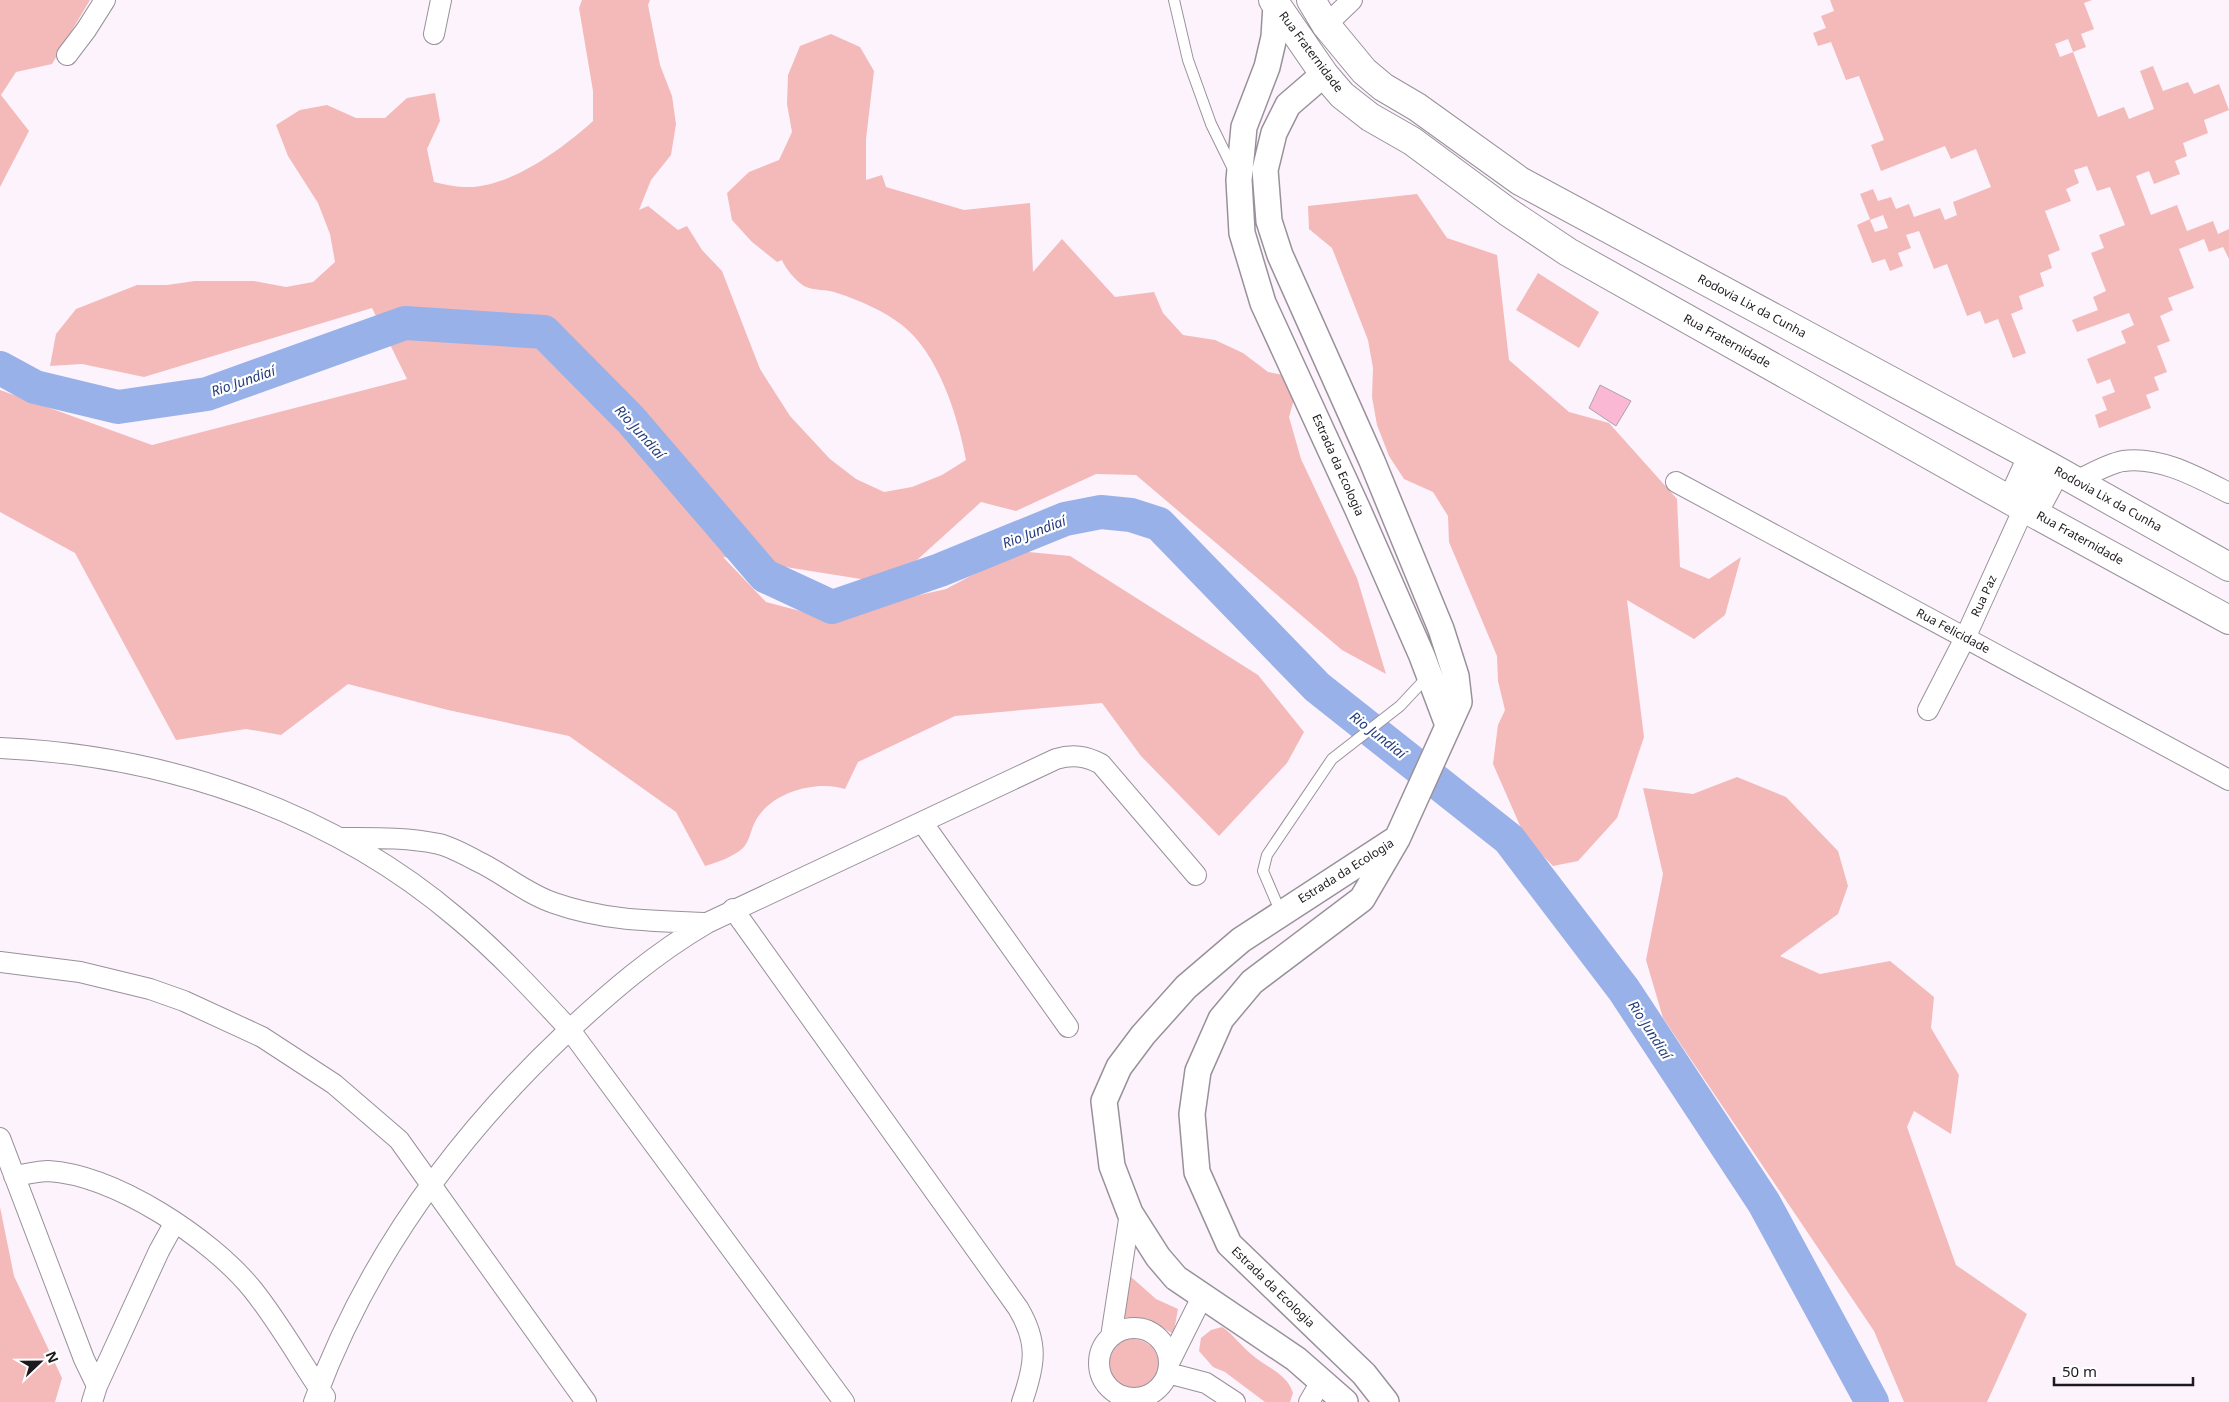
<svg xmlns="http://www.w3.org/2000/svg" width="2229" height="1402" font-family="'Noto Sans',sans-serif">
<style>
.green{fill:#f3bab9;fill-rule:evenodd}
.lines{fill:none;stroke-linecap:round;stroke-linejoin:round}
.river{stroke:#99b1e9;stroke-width:34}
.building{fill:#fab8d5;stroke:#afa2a7}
.service-casing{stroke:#99919a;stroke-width:12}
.minor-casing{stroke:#99919a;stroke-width:22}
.tertiary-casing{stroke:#99919a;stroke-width:28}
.secondary-casing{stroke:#99919a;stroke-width:30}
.service{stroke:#fff;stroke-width:10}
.minor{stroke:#fff;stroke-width:20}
.tertiary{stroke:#fff;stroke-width:25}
.secondary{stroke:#fff;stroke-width:28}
.labels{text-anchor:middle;stroke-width:4.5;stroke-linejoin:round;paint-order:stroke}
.street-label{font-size:12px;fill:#1d1a1d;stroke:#fff}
.water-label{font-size:14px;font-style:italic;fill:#243b7c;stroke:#fff}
</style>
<rect width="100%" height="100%" fill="#fcf3fd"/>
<path class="green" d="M0 0H90L52 64 16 72 1 95 29 131 0 187Z
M582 0H650L648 5 660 65 672 96 676 124 671 155 651 180 639 210 648 206 678 230 687 226 702 250 722 271 760 369 790 416 830 459 856 479 884 492 912 487 942 475 966 460C958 416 938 353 902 325 884 311 859 300 837 293 828 289 813 291 804 286 796 281 785 268 782 260L777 262 752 242 732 220 727 193 749 172 779 160 792 132 787 104 788 75 800 46 831 34 860 47 874 71 866 139V180L882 175 886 187 964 210 1030 203 1033 272 1062 239 1115 297 1154 292 1163 313 1183 335 1215 340 1243 353 1268 372 1300 378 1289 417 1301 459 1357 578 1386 674 1342 650 1136 475 1096 474 1016 511 981 502 917 560 867 580 723 557 766 602 823 617 946 589 1018 551 1070 556 1258 675 1304 732 1287 763 1219 836 1141 756 1102 703 955 716 858 762 845 789C816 780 772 792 756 820 751 828 750 841 743 848 733 857 718 862 705 866L676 812 569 736 448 710 348 684 281 735 246 729 176 740 75 553 0 512V390L152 445 407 379 372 308 144 377 82 364 50 366 56 334 76 309 137 285H167L195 281H254L286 287 313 282 335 262 330 234 318 203 288 156 276 125 300 110 327 105 356 118H385L407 98 435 93 440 121 427 149 434 182C444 184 454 187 464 187 509 189 562 149 593 121V91L579 8Z
M1830 0H2092L2084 3 2094 29 2081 34 2086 47 2073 52 2098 117 2124 107 2129 119 2154 109 2140 71 2153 66 2163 91 2188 82 2194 94 2219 84 2229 110 2204 120 2208 133 2183 143 2187 156 2175 161 2180 174 2154 184 2149 171 2136 176 2151 215 2177 205 2187 231 2213 221 2218 234 2229 229V259L2223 247 2209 252 2204 239 2179 249 2194 288 2168 298 2173 310 2160 316 2170 341 2157 346 2167 372 2154 377 2159 390 2146 395 2151 408 2099 428 2095 415 2107 410 2102 397 2115 392 2110 379 2097 384 2087 359 2126 343 2121 331 2134 325 2129 313 2077 332 2072 320 2098 310 2093 297 2106 291 2091 253 2104 248 2099 235 2125 225 2110 187 2097 191 2087 166 2074 170 2079 183 2066 189 2071 201 2045 211 2060 250 2048 255 2052 268 2040 273 2044 286 2019 296 2023 309 2011 314 2026 353 2013 358 1998 319 1985 324 1980 311 1967 316 1947 264 1934 269 1919 231 1906 235 1911 248 1898 253 1903 266 1890 271 1885 259 1872 263 1857 225 1870 219 1860 194 1873 189 1878 201 1891 197 1896 209 1909 204 1914 217 1940 208 1945 220 1957 215 1953 202 1991 187 1976 149 1951 159 1945 146 1881 171 1871 145 1884 140 1859 76 1846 80 1831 42 1818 46 1813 33 1826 28 1821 16 1834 11ZM2068 39 2073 52 2060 57 2055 44ZM1883 215 1888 228 1875 232 1870 220Z
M1417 194 1447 238 1497 255 1509 360 1569 412 1609 423 1677 499 1680 567 1709 579 1741 557 1725 615 1694 639 1627 600 1644 737 1617 818 1578 861 1553 866 1525 837 1493 764 1498 725 1505 710 1498 681 1497 656 1449 542 1448 516 1433 492 1404 479 1389 456 1377 425 1372 397 1373 368 1368 340 1332 248 1309 229 1308 206Z
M1538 273 1599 312 1579 348 1516 310Z
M1737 777 1786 797 1838 851 1848 886 1838 914 1780 956 1820 974 1890 961 1934 997 1931 1028 1959 1075 1951 1134 1914 1111 1907 1127 1956 1265 2027 1314 1987 1402H1904L1874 1331 1663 1018 1646 960 1663 874 1643 788 1693 794Z
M0 1207 14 1276 62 1378 55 1402H0Z
M1130 1276 1156 1299 1178 1309 1174 1331 1172 1333 1147 1319 1122 1317Z
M1222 1327C1234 1335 1240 1345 1251 1354 1265 1367 1287 1373 1293 1393L1290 1402H1265L1225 1372 1213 1367 1199 1351 1201 1338 1211 1330Z
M1107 1365a26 26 0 1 1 52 0a26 26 0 1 1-52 0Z"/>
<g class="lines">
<path class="river" d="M0 368 35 387 118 407 207 394 405 323 544 332 631 420 765 576 832 607 940 570 1065 519 1101 512 1131 515 1159 524 1317 687 1509 839 1624 990 1764 1203 1872 1402"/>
</g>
<path class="building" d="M1600 385 1631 401 1616 426 1589 408Z"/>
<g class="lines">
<defs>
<path id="service" d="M1174 0 1188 60 1211 124 1234 171
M1281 913 1263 871 1267 855 1332 759 1400 706 1429 675"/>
<path id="minor" d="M1326 25 1352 0
M434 34 441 0
M67 55 86 30 105 0
M2076 481C2091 474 2107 464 2123 461 2160 456 2197 477 2229 493
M1676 482 2229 780
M1928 710 1965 638 2024 508
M0 748C165 755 330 810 457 918 498 952 534 991 570 1030L844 1402
M922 822 1068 1027
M340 838C372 838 407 837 439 844 451 847 466 855 477 861 503 873 525 893 554 903 605 921 653 921 707 923
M733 909 1018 1308C1039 1343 1035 1365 1022 1402
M0 962 80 972 150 989 184 1001 262 1037 334 1084 399 1140 586 1402
M0 1138 84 1359 97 1386
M14 1176C24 1175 37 1171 48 1171 115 1175 211 1238 253 1290 280 1324 301 1362 325 1397
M1099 1363a35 35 0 1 1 70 0a35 35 0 1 1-70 0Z
M1111 1337 1130 1213
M1169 1363 1202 1297
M1168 1373 1206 1383 1235 1402
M92 1402 97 1386 159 1251 175 1222
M314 1402C366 1260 456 1137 565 1034 610 992 654 954 707 923L1056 759C1073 754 1086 756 1101 764L1196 875
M1309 1402 1322 1380"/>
<path id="tertiary" d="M1276 5 1274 37 1267 67 1244 127 1239 180 1242 233 1263 303 1358 510 1422 656 1448 725
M1324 74 1288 105 1274 133 1265 170 1269 221 1280 255 1372 461 1441 629 1456 676 1459 702 1397 839 1362 899 1252 982 1221 1019 1198 1071 1192 1114 1197 1172 1229 1244 1364 1374 1386 1402
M1345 1402 1296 1359 1176 1278 1158 1257 1130 1213 1112 1166 1104 1101 1119 1067 1143 1035 1186 987 1241 940 1393 841"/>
<path id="secondary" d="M1273 0 1324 74 1342 95 1370 117 1412 141 1508 212 1568 252 2024 508 2229 620
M1311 0 1326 25 1364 71 1383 87 1417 107 1520 181 2049 466 2229 567
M2012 501 2032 457
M2033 513 2056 470"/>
</defs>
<use href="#service" class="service-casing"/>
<use href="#minor" class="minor-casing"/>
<use href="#tertiary" class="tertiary-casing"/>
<use href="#secondary" class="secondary-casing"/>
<use href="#service" class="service"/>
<use href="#minor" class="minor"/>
<use href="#tertiary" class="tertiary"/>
<use href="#secondary" class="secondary"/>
</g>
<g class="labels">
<g class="street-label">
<text transform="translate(1311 52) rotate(53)" y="4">Rua Fraternidade</text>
<text transform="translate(1752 306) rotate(28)" y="4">Rodovia Lix da Cunha</text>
<text transform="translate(1727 341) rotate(29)" y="4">Rua Fraternidade</text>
<text transform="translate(1338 465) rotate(66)" y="4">Estrada da Ecologia</text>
<text transform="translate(2108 499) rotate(29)" y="4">Rodovia Lix da Cunha</text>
<text transform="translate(2080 538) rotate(29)" y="4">Rua Fraternidade</text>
<text transform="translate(1984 596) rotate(-65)" y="4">Rua Paz</text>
<text transform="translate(1953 631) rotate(28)" y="4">Rua Felicidade</text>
<text transform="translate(1346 871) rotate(-32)" y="4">Estrada da Ecologia</text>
<text transform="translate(1273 1287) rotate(44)" y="4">Estrada da Ecologia</text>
</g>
<g class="water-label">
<text transform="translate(243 381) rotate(-19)" y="5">Rio Jundiaí</text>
<text transform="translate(640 432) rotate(48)" y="5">Rio Jundiaí</text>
<text transform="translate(1034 532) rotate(-21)" y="5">Rio Jundiaí</text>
<text transform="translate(1378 735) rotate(38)" y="5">Rio Jundiaí</text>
<text transform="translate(1650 1030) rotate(57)" y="5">Rio Jundiaí</text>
</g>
</g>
<g transform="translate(40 1362) rotate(68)" stroke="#ffffff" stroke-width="4" paint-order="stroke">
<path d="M0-4L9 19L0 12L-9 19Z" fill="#1d1a1d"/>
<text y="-8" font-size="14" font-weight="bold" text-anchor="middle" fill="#1d1a1d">N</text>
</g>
<path d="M2054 1377v8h139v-8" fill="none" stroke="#1d1a1d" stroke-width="2.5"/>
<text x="2062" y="1377" font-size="15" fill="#1d1a1d" stroke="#ffffff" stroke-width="4" paint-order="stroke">50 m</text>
</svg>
